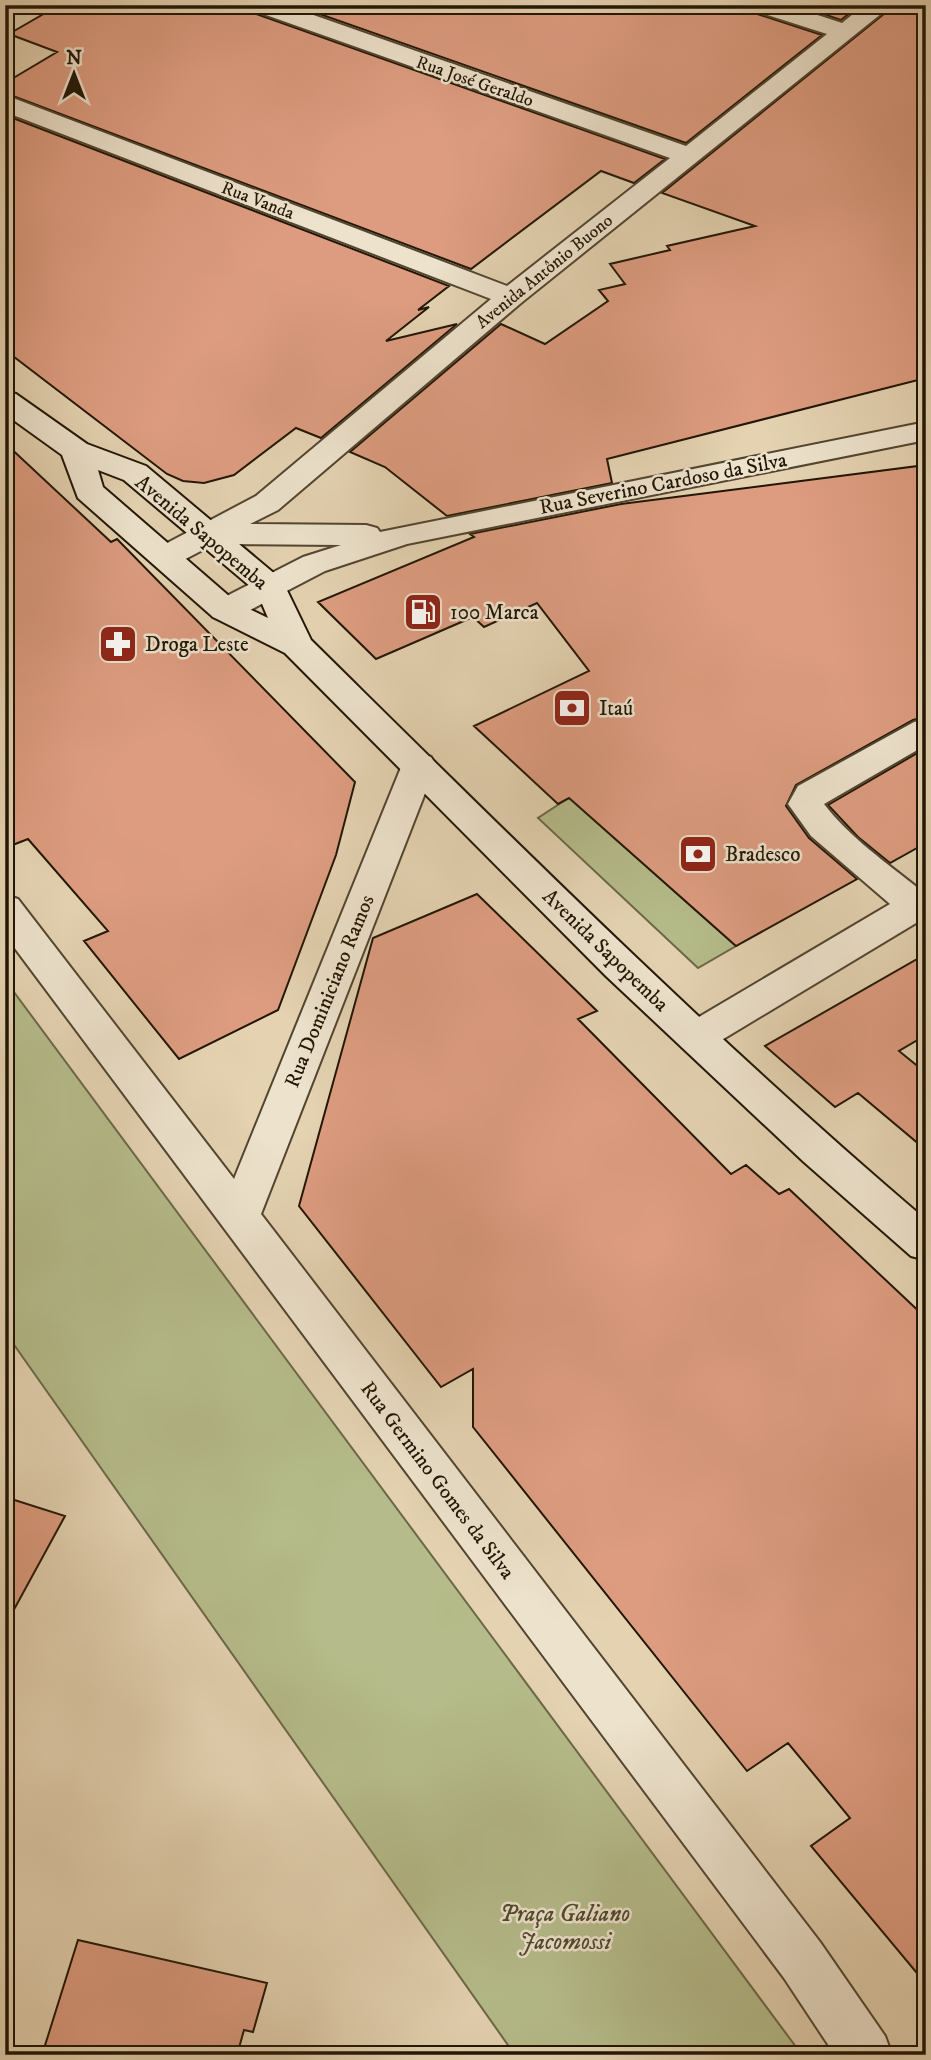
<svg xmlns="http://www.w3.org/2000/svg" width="931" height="2060" font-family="'IM FELL DW Pica',serif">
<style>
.green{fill:#b5bb8a;stroke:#6b6848;stroke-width:2}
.building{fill:#dd9c80;stroke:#211605;stroke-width:2}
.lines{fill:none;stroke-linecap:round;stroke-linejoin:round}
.minor-casing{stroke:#524530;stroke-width:4}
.secondary-casing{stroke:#211605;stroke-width:4}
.minor{fill:#ede2cc;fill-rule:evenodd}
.secondary{fill:#ede2cc;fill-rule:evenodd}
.labels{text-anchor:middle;stroke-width:5;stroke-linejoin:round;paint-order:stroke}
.far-street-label{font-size:18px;fill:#211605;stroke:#ede2cc}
.street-label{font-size:21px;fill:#211605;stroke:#ede2cc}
.poi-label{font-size:21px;fill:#211605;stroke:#ede2cc;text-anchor:start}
.near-park-label{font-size:24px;font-style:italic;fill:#4d482d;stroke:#ede2cc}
</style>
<rect width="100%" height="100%" fill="#e4d2b1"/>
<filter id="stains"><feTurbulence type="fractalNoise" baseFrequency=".00286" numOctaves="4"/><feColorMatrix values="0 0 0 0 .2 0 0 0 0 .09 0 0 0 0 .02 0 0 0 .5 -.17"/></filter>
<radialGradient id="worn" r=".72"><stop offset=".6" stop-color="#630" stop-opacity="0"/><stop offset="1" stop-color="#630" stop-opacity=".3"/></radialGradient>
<path class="green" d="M570 797 581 808 736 946 698 968 538 818Z
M5 980 802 2055H515L5 1332Z"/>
<path class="building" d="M59 5H247L251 12 665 159 634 183 601 171 471 269 5 93V83L57 52 9 34Z
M294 5H747L751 12 822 35 686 143Z
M796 5H860L841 20Z
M895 5H926V378L607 459 612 483 447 516 385 467 350 452 501 324 545 344 608 301 599 290 625 284 610 264 670 250 667 246 755 226 662 193Z
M5 115 449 286 418 310 429 307 386 341 457 324 321 438 296 428 234 475 204 483 183 481 167 474 5 350Z
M5 443 111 542 117 539 355 782 336 855 278 1010 179 1059 84 941 108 931 28 839 5 848Z
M926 465V717L913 720 796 785 786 806 809 838 857 879 736 946 569 798 558 804 474 726 589 671 537 603 484 627 473 617 376 659 318 602 474 537 470 534 621 504Z
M926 748V843L890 863 858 837 828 805Z
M477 894 597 1011 578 1019 731 1174 746 1165 779 1194 789 1189 926 1318V1984L811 1846 850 1818 788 1743 747 1771 473 1427V1369L441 1387 299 1206 373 938Z
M926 954V1035L899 1051 926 1073V1150L858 1093 835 1107 765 1046Z
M5 1497 65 1516 5 1626Z
M78 1940 267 1983 253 2032 244 2030 237 2055H42Z"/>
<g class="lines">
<defs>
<path id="minor" d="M249 5H285L686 146 827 34 752 10 749 5H787L842 23 864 5H892L521 303 278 510 250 524 366 525 377 528 380 532 926 422V440L407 544 325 571 237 617 225 620 213 617 209 610 213 603 303 557 341 545 214 544 176 564 165 567 154 564 149 557 154 550 256 496 491 299 5 112V95L507 286 670 158 252 10Z
M926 719V745L824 804C849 837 887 863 919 889L926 887V917L710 1047 696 1051 682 1047 677 1037 682 1027 890 904 811 836 788 804 798 786 914 722Z
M419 753 431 757 436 765 261 1214 820 1942 885 2036 892 2055H835L784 1978 5 935V895L18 899 234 1179 402 765 407 757Z"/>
<path id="secondary" d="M5 391 16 394 87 444 146 466 282 580 311 640C512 838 711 1037 926 1220V1260L911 1256 804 1162 606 976 285 653 213 617 78 498 62 455 5 414ZM98 470 124 480 257 592 268 618 237 603 103 487Z"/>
</defs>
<use href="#minor" class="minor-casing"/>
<use href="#secondary" class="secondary-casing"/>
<use href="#minor" class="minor"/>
<use href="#secondary" class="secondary"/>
</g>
<defs>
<symbol id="fuel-square" viewBox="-11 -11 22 22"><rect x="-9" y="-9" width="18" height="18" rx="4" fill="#8f2418" stroke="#ede2cc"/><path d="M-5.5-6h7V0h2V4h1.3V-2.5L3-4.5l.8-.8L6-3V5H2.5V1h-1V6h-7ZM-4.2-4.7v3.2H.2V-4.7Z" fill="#fff"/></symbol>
<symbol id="pharmacy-square" viewBox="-11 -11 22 22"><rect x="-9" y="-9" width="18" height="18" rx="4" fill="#8f2418" stroke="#ede2cc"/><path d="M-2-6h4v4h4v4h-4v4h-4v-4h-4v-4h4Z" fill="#fff"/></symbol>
<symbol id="bank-square" viewBox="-11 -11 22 22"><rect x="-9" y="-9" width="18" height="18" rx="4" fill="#8f2418" stroke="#ede2cc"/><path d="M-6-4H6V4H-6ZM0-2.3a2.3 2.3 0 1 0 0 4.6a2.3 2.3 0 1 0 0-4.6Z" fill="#fff"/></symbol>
</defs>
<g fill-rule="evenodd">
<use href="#fuel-square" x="401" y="590" width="44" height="44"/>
<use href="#pharmacy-square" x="96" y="622" width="44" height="44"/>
<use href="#bank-square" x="550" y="686" width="44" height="44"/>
<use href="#bank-square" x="676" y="832" width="44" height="44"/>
</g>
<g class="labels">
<g class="far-street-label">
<text transform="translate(475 81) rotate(19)" y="6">Rua José Geraldo</text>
<text transform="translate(258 200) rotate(21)" y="6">Rua Vanda</text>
<text transform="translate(544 271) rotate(-39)" y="6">Avenida Antônio Buono</text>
</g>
<g class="street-label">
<text transform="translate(663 483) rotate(-11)" y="7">Rua Severino Cardoso da Silva</text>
<text transform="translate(202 532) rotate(40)" y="7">Avenida Sapopemba</text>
<text transform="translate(606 950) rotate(44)" y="7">Avenida Sapopemba</text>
<text transform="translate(329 991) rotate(-68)" y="7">Rua Dominiciano Ramos</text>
<text transform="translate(438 1480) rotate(53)" y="7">Rua Germino Gomes da Silva</text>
</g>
<g class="poi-label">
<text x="450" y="619">100 Marca</text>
<text x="145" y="651">Droga Leste</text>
<text x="599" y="715">Itaú</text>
<text x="725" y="861">Bradesco</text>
</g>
<g class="near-park-label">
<text x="565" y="1921">Praça Galiano<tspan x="565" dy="28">Jacomossi</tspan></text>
</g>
</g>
<rect width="931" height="2060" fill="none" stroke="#e4d2b1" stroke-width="28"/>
<rect x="7" y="7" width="917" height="2046" fill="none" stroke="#211605" stroke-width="3.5"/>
<rect x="14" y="14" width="903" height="2032" fill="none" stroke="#211605" stroke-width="2"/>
<g transform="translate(74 74)" stroke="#ede2cc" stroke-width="5" paint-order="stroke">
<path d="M0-5L12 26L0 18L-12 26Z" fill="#211605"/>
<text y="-10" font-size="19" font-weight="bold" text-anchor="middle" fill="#211605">N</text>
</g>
<rect width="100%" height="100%" filter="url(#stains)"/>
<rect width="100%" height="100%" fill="url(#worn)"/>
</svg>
